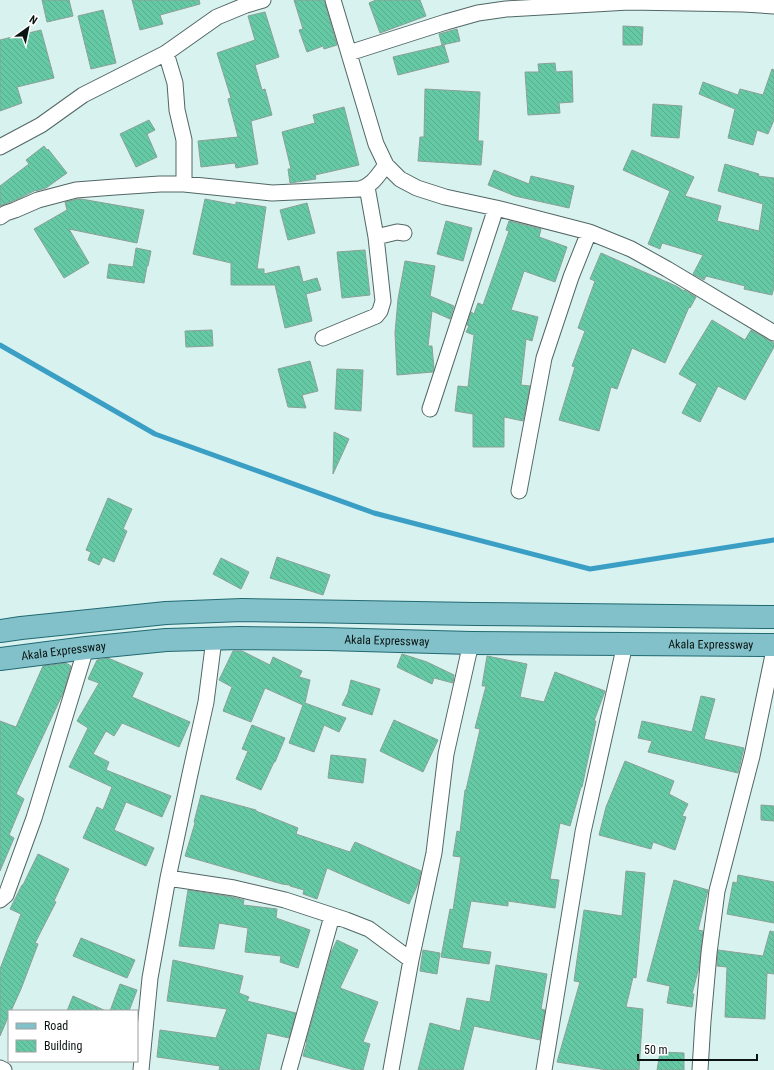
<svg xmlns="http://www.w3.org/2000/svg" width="774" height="1070" font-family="'Roboto Condensed',sans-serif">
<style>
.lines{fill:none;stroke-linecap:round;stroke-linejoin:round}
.stream{stroke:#3b9fc5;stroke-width:5}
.building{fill:url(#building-back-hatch);stroke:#8ba097}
.street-casing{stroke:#516765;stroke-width:17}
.primary-casing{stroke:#226972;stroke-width:24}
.street{stroke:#fff;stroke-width:15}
.primary{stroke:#82c1c9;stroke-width:22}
.labels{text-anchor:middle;stroke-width:3.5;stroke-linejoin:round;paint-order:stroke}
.street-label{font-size:12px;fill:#0b1413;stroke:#fff}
</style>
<defs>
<pattern id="building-back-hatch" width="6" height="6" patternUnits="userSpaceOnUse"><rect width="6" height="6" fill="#66c9a6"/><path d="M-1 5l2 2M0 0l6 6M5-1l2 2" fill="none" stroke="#57ac8e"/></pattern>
</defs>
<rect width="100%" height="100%" fill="#d8f2ef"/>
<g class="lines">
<path class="stream" d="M0 345 155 434 374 513 590 569 774 540"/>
</g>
<path class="building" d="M42 0H69L73 16 47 22Z
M132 0H199L200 4 160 15 163 24 140 30Z
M294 0H324L337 45 324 49 323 46 307 52 299 30 303 29Z
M376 0H420L426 16 380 33 369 3Z
M103 10 116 63 91 69 78 16Z
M265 12 279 57 255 65 262 90 265 89 272 115 251 121 258 164 236 168 235 163 201 167 198 141 238 137 228 99 231 98 217 53 255 40 248 16Z
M623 26 643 27 642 45H623Z
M457 29 460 41 442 45 439 34Z
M41 30 54 78 17 87 22 103 0 111V40Z
M444 45 449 62 398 75 393 57Z
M555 63 556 72 572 71 573 102 559 103 560 113 528 115 525 72H539L538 64Z
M772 69 774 70V120L768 134 757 130 753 145 728 138 735 109 699 94 703 82 738 95 740 89 763 95Z
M425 89 480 92 478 141H483L481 165 418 161 420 137H424Z
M653 104 682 106 679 138 651 136Z
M344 107 359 165 315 175 316 179 290 183 288 169H291L282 132 315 123 313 115Z
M149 120 155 130 147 134 157 157 136 167 120 134Z
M44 146 47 150 48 149 67 173 46 188 36 191V190L18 199 0 206V186L29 164 26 160Z
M632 150 694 177 685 196 721 206 717 221 759 231 763 204 718 191 725 164 759 174 758 176 774 178V287L772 295 744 289 745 286 706 276 704 280 693 274 703 255 662 243 660 249 648 244 670 191 623 170Z
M494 170 529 184 531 176 574 186 569 208 515 196 488 185Z
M78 199H81L144 210 137 243 69 229 89 263 64 278 34 229 67 210 65 202Z
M205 199 236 205V202L266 207 257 269H264V274L299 266 303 282 317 278 321 290 306 294 312 321 285 328 275 285H231V263L193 254Z
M307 203 315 233 288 240 280 210Z
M446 221 472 228 463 261 437 254Z
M509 221 541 229 539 237 567 247 555 282 524 271 511 310 538 317 532 341 526 339 521 385 530 386 523 421 504 417V447H473V414L455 411 458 386 468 387 474 335 466 332 469 326 467 325 471 312 474 314 478 303 483 305 509 231 506 230Z
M136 248 151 251 148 266H147L144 283 107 278 109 264 133 267Z
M365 250 370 295 342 298 337 252Z
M601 253 676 286 684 291 685 290 686 291 696 297 690 308 689 307 665 363 632 348 617 389 611 387 599 431 559 420 575 367 572 366 585 331 578 328 595 281 590 279Z
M405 261 435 266 430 296 454 306 450 319 432 311 428 346H432L434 369 433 372 397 375 395 333 398 299Z
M712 320 745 340 751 330 774 343V347L745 400 718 386 700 422 682 413 697 384 679 374Z
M212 330 213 346 186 347 185 331Z
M310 361 318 391 302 395 306 408 288 407 278 369Z
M337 369 363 370 361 411 335 409Z
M334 432 349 439 333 474Z
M108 498 132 509 123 529 127 531 114 562 103 557 99 565 88 560 91 552 86 550Z
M277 557 330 575 323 595 270 578Z
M221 558 249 572 241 589 213 574Z
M233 651H242L270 665 273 657 302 671 299 677 310 680 305 703 346 718 339 732 324 725 314 752 289 743 303 705 265 688 251 722 223 711 232 687 219 680Z
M402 654 427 662 454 675 453 683 434 678 432 684 397 667Z
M487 656 527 664 520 697 544 702 555 672 605 691 594 721H596L582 787H581L570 826 560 823 550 879 559 880 555 908 508 901V906L471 901 462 948 491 952 489 964 441 957 450 909 453 910 461 857 453 856 457 831 460 832 465 790H466L480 729 475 728 486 686H482Z
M108 658 143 673 132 697 190 722 179 747 122 723 114 736 106 731 93 754 109 762 106 770 171 796 162 817 126 802 114 830 154 848 146 866 83 838 97 807 103 810 112 787 69 767 88 728 77 721 99 683 88 679 97 660Z
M66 663 71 666 64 691 16 794 24 799 9 835 14 838 0 871V721L16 727 43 666Z
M351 680 380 689 372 715 342 705 348 693Z
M701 696 715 699 704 739 744 748 738 773 648 752 652 741 638 738 642 721 692 732Z
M394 720 438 740 423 772 380 751Z
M252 725 285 738 275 762H274L261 790 236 779 248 751 242 749Z
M331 755 366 759 363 783 328 778Z
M625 761 674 781 669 794 688 804 682 816 686 817 675 850 653 842 651 849 599 835 606 807Z
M201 795 256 810V811L298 828 296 834 350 852 355 842 421 871 418 884 409 904 327 868 317 899 303 894 304 890 290 886V885L282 884 185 856 195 823 194 822Z
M761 805 774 806V821L761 820Z
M38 854 69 869 54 901 56 902 35 943 38 944 21 989 11 1011H9V1015L0 1036V969L21 914 10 909 22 885H23Z
M626 871 645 873 636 978 633 977 626 1007 643 1009 639 1070H607L557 1062 580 982 574 981 584 910 622 916Z
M738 875 774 882V923L727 914 733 882 737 883Z
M674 880 708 890 698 930 703 931 699 967 692 994H694L692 1007 667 1003 670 986 647 981Z
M188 890 232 897 244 900 243 905 277 909 276 918 310 930 298 968 280 962 281 956 245 952 248 928 219 923 214 949 179 946Z
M770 931 774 932V974L767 973 765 1019 725 1017 727 967 717 966 718 950 763 956Z
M81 938 135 960 127 978 73 956Z
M337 940 358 950 340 988 378 1002 363 1042 370 1044 363 1070H354L303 1056 307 1042H306L331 953Z
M423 950 440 953 437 974 420 971Z
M173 960 243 976 239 993 249 997 247 1001 296 1013 289 1038 267 1033 259 1070H219L220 1066 157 1057 160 1030 216 1038 227 1009 167 1001Z
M496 965 547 974 541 1009 545 1010 540 1040 474 1026 463 1070H418L430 1023 460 1031 467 998 490 1002Z
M120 984 137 990 129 1011H110Z
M73 996 106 1011H67Z
M660 1052 684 1053V1070H657Z"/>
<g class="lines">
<defs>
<path id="street" d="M333 0 376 144 386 165 400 179 417 188 445 197 496 208 589 232 631 249 667 269 774 333
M166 53 175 83 177 110 184 140V184
M349 53 446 22 478 13 506 9 629 2 743 4 774 6
M0 147 41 125 83 95 166 53 217 17 246 5 263 0
M0 217 6 213 15 210 38 200 76 190 115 187 160 184H184L272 193 360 189C373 185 378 175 386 165
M376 237 397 232 404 233
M323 338 376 316 380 311 383 301 376 237 367 187
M430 409 496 208
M519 491 544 358 571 277 589 232
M168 878 234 888 285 900 346 920 369 929 411 960
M0 900 6 895 34 818 86 648
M0 1068 4 1070
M141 1070 150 978 168 878 190 774 206 702 214 639
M289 1070 332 916
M391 1070 411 960 434 853 446 754 471 643
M544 1070 583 832 625 644
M700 1070 703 1021 709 953 717 891 752 756 774 650"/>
<g id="primary">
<path d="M0 631 21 628 166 613 242 610 475 614 774 617"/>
<path id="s1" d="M0 659 86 648 166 640 239 638 326 639 471 643 625 644 774 645"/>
</g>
</defs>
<use href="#street" class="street-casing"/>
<use href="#primary" class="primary-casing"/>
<use href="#street" class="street"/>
<use href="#primary" class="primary"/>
</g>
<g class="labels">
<g class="street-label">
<text dy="4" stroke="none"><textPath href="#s1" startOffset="388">Akala Expressway</textPath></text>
<text dy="4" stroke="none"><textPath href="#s1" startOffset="712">Akala Expressway</textPath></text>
<text dy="4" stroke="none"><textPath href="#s1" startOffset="64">Akala Expressway</textPath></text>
</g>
</g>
<rect x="8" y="1010" width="130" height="52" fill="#ffffff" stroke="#9da1a1"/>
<rect x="16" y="1023" width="20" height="6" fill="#82c1c9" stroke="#9da1a1"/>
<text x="44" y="1030" font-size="12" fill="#0b1413">Road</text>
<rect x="16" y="1040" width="20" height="12" fill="url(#building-back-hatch)" stroke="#9da1a1"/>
<text x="44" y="1050" font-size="12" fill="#0b1413">Building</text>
<g transform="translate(28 28) rotate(33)" stroke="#ffffff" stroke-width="3" paint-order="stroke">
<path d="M0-3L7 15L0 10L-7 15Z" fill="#0b1413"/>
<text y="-6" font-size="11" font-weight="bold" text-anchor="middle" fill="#0b1413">N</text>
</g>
<path d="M638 1054v6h119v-6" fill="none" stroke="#0b1413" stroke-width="2"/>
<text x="644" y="1054" font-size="12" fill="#0b1413" stroke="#ffffff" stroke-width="3" paint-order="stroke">50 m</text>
</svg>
